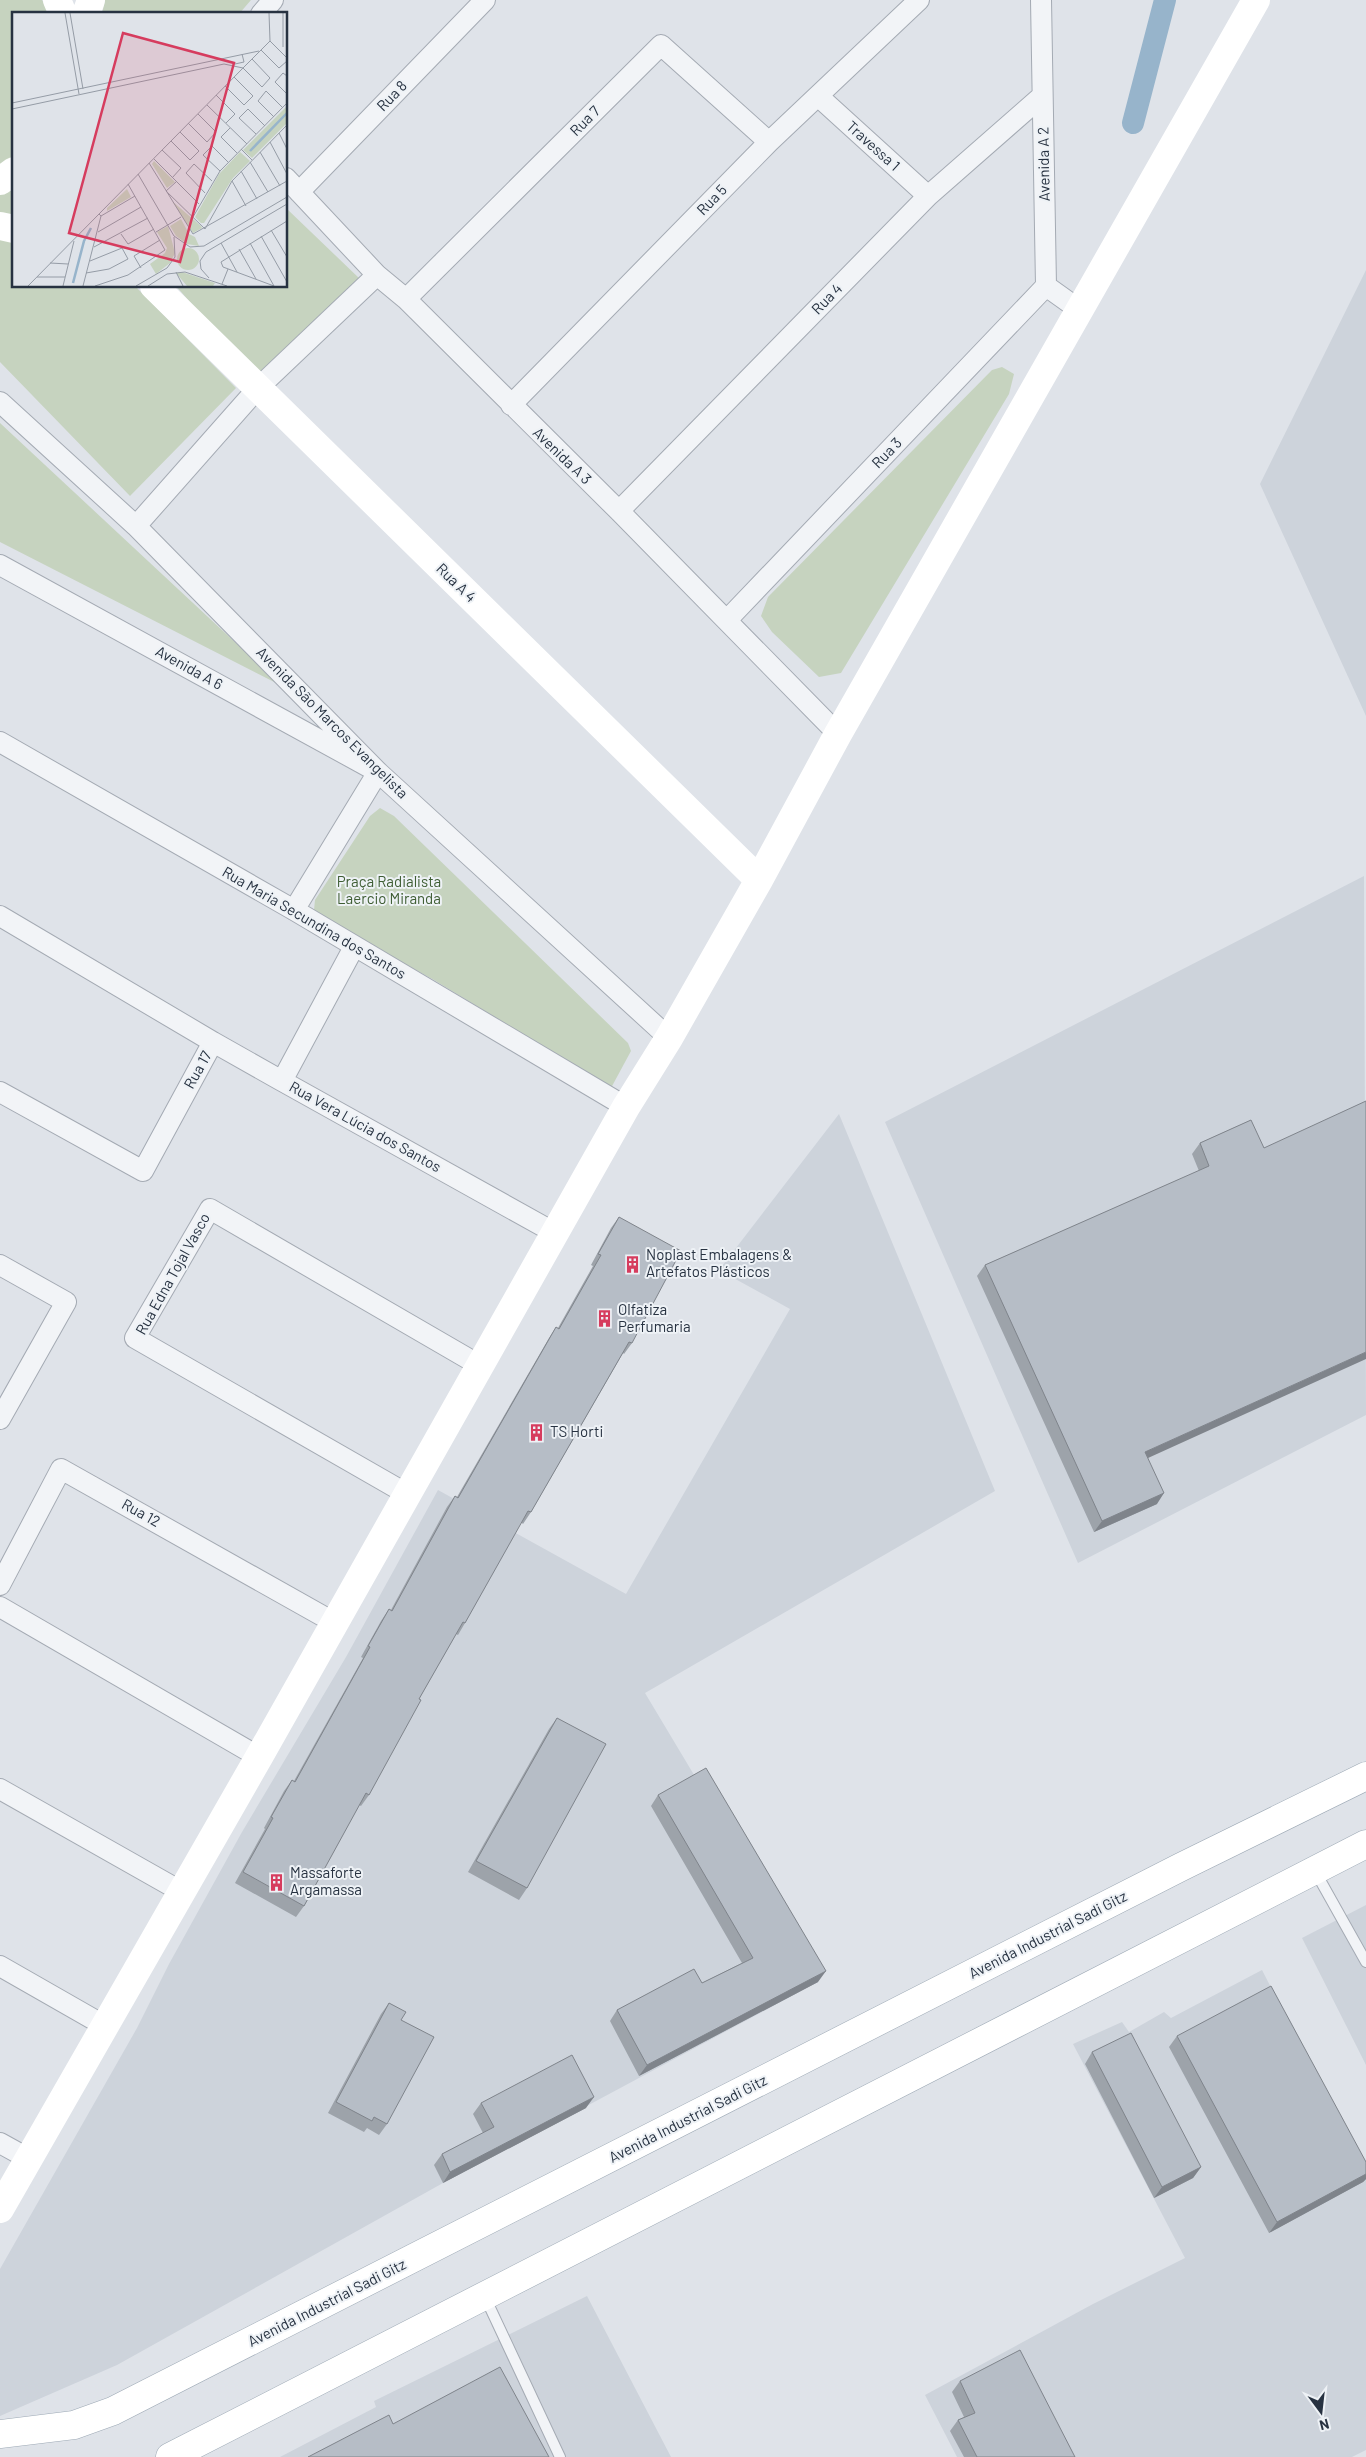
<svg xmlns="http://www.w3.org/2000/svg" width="1366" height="2457" font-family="Barlow,sans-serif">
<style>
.built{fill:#cdd3db}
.green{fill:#c6d3bf}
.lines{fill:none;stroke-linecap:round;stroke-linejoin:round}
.canal{stroke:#97b4cb;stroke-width:22}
.lane-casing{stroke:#a4aab3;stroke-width:12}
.street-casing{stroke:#a4aab3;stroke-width:22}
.primary-casing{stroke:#9da9b5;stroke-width:29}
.lane{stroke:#f2f4f7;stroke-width:10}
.street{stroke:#f2f4f7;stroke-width:20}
.secondary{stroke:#fff;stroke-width:28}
.primary{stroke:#fff;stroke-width:28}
.wall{fill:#9da3aa}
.shaded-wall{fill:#7f848b}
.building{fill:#b6bdc6;stroke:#7f848b}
.labels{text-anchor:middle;stroke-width:4;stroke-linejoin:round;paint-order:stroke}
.street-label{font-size:15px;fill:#273241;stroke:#eef2f6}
.park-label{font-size:15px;fill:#3e5d33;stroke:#eef2f6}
.poi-label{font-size:15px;fill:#273241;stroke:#eef2f6;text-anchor:start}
.inset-river{fill:none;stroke:#97b4cb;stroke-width:2.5}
.inset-road{fill:none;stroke:#959ca6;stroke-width:1}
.view{fill:#d63c5e;fill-opacity:0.15;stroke:#d63c5e;stroke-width:2.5}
.inset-edge{fill:none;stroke:#273241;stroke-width:2.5}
</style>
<rect width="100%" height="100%" fill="#dfe3e9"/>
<path class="built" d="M1366 270V716L1260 484Z
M1364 876 1366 1415 1078 1563 885 1122Z
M839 1114 995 1491 645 1693 818 1982 443 2183 117 2365 0 2416V2269L137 2028 169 1964 242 1832 346 1657 438 1490 626 1594 790 1309 719 1270Z
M1366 1905V2065L1302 1938Z
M1262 1970 1366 2173V2450L1352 2457H957L925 2395 1093 2304 1185 2258 1073 2044 1122 2022 1129 2032 1164 2012 1171 2018Z
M587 2296 671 2457H280L376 2407 374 2401Z"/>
<path class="green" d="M0 0H42L50 14H14V158L0 170Z
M105 0H251L239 14H102Z
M14 187V218L0 213V194Z
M286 208 360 279 255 377 176 286H286Z
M0 234 14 237V286H135L236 388 130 496 0 362Z
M1002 367 1014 374 1009 394 841 673 819 677 772 632 761 616 768 597 992 370Z
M0 423 282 686 0 542Z
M380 808 394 816 628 1043 631 1051 611 1088 434 980 326 920 314 910 315 900 370 816Z"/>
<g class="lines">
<path class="canal" d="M1133 123 1165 0"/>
<defs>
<path id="lane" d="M1315 1871 1366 1962
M485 2297 560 2457"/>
<path id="street" d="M1041 0 1046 286 1081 311
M261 14 273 0
M818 96 928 196
M286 178 377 275 406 299 619 511 838 734
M299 192 485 0
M406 299 661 45 769 142
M0 402 136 526 378 772 669 1038
M511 405 769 142 919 0
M619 511 928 196 1042 96
M136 526 257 389 377 275
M0 565 378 772 294 910
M727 620 1046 286
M0 742 294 910 626 1107
M0 916 213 1042 143 1171 0 1092
M354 947 282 1081 555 1233
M213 1042 282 1081
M0 1265 66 1302 0 1419
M407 1494 135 1338 210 1209 479 1365
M0 1585 61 1469 335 1623
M0 1607 259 1757
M0 1789 182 1892
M0 1966 105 2026
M0 2143 29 2159"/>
<path id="primary" d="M0 2434 74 2425 113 2411 1181 1867 1366 1776
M170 2457 1366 1844"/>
</defs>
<use href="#lane" class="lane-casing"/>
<use href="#street" class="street-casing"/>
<use href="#primary" class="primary-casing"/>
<use href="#lane" class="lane"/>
<use href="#street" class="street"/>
<path class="secondary" d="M57 0 63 14
M86 14 91 0
M0 181 14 171
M0 226 14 229
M154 286 759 880
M0 2209 259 1757 626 1107 669 1038 759 880 838 734 1256 0"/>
<use href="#primary" class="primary"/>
</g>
<path class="wall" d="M1251 1120 1148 1458 1157 1504 1094 1532 977 1276 985 1265 1199 1171 1192 1154 1200 1143Z
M619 1217 632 1343 624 1354 623 1353 531 1512 523 1524 521 1522 465 1623 458 1635 456 1634 419 1699 369 1795 361 1806 359 1805 304 1906 296 1917 235 1883 265 1829 264 1828 284 1791 292 1780 294 1781 363 1658 361 1657 381 1621 389 1609 391 1610 447 1507 455 1496 457 1497 549 1338 556 1327 558 1328 593 1266 591 1265 611 1228Z
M557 1718 527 1888 519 1900 468 1872 549 1729Z
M658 1795 818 1982 639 2076 610 2021 617 2010 702 1983 742 1963 651 1806Z
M389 2003 401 2020 387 2124 379 2135 367 2128 364 2132 328 2113 381 2014Z
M1177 2036 1366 2162V2179L1363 2182 1269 2233 1169 2047Z
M1092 2052 1201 2167 1193 2178 1154 2198 1085 2064Z
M481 2103 586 2108 443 2183 434 2165 442 2154 483 2133 473 2114Z
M960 2381 1075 2457H964L950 2431 958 2420 964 2417 952 2392Z"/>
<path class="shaded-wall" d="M1366 1352V1359L1137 1463 1145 1452Z
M1164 1493 1157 1504 1094 1532 1102 1521Z
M826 1971 818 1982 639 2076 647 2065Z
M594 2097 586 2108 443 2183 450 2172Z
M1201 2167 1193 2178 1154 2198 1162 2187Z
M1366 2174V2179L1363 2182 1269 2233 1277 2222Z"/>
<path class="building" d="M1366 1101V1352L1145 1452 1164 1493 1102 1521 985 1265 1209 1166 1200 1143 1251 1120 1264 1148Z
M619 1217 681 1251 632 1343 629 1342 531 1512 528 1511 465 1623 463 1622 419 1699 421 1700 369 1795 366 1793 304 1906 243 1872 273 1818 271 1817 292 1780 295 1782 370 1647 368 1646 389 1609 392 1611 455 1496 458 1498 556 1327 559 1329 601 1255 598 1254Z
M557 1718 606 1744 527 1888 476 1861Z
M706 1768 826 1971 647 2065 617 2010 694 1969 702 1983 753 1958 658 1795Z
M1271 1986 1366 2162V2174L1277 2222 1177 2036Z
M389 2003 406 2012 401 2020 434 2037 387 2124 374 2117 372 2121 336 2102Z
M1131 2033 1201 2167 1162 2187 1092 2052Z
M572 2055 594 2097 450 2172 442 2154 494 2127 481 2103Z
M1020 2350 1075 2457H977L958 2420 975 2413 960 2381Z
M500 2367 549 2457H308L389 2415 393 2424Z"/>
<defs>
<symbol id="building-bare" viewBox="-9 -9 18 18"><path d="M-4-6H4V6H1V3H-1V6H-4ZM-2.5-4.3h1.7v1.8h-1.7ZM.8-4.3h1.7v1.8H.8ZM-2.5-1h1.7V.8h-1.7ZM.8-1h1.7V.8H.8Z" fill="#d63c5e" stroke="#eef2f6" stroke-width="2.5" paint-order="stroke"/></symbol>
</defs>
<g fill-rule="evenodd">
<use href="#building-bare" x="620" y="1252" width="25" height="25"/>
<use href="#building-bare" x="592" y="1306" width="25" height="25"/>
<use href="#building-bare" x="524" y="1420" width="25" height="25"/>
<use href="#building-bare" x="264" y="1870" width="25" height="25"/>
</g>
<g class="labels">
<g class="street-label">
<text transform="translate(392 96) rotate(-46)" y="5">Rua 8</text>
<text transform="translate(585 121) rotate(-45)" y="5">Rua 7</text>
<text transform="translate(873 146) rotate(42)" y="5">Travessa 1</text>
<text transform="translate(1044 164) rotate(-91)" y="5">Avenida A 2</text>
<text transform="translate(712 200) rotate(-46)" y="5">Rua 5</text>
<text transform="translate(827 299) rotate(-46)" y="5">Rua 4</text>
<text transform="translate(887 453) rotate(-46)" y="5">Rua 3</text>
<text transform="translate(562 456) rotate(44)" y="5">Avenida A 3</text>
<text transform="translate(456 583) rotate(44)" y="5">Rua A 4</text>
<text transform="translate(189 668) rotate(29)" y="5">Avenida A 6</text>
<text transform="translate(332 723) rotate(45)" y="5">Avenida São Marcos Evangelista</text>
<text transform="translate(314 923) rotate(30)" y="5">Rua Maria Secundina dos Santos</text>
<text transform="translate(198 1070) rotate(-61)" y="5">Rua 17</text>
<text transform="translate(365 1127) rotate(29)" y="5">Rua Vera Lúcia dos Santos</text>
<text transform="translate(173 1274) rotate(-61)" y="5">Rua Edna Tojal Vasco</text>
<text transform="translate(141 1513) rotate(29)" y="5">Rua 12</text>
<text transform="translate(1048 1935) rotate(-27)" y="5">Avenida Industrial Sadi Gitz</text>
<text transform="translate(688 2119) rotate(-27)" y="5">Avenida Industrial Sadi Gitz</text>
<text transform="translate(327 2303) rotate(-27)" y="5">Avenida Industrial Sadi Gitz</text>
</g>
<g class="park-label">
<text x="389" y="887">Praça Radialista<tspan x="389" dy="17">Laercio Miranda</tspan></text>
</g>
<g class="poi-label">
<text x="646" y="1260">Noplast Embalagens &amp;<tspan x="646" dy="17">Artefatos Plásticos</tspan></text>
<text x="618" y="1315">Olfatiza<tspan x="618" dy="17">Perfumaria</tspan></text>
<text x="550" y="1437">TS Horti</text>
<text x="290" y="1878">Massaforte<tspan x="290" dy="17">Argamassa</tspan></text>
</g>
</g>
<g transform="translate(12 12)">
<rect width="275" height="275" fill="#dfe3e9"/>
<path d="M275 94V111L240 146 231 138ZM228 140 238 149 221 166 192 211H189L183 205 207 162ZM142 149 163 170 155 176 140 152ZM115 177 119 185 95 199V196ZM160 189 189 214 190 216 181 221ZM169 207 177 222 183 225 187 234 175 232 164 224 158 214ZM156 214 163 241 158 251 144 262 138 252 153 241 155 236 145 220ZM165 247a11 11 0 1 1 22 0a11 11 0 1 1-22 0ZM170 260 203 271 201 274H175L164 261Z" fill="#c6d3bf"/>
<path class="inset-river" d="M238 139 275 101M61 271 72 229 79 216"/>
<path class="inset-road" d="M53 1 67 82M58 1 71 77M271 1V35M258 29 275 46M249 38 267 56 275 49M223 52 232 50 230 42M275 64 271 61 263 70 275 82M213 74 232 93 241 84 222 65M204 83 223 102 214 111M0 91 247 39M195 93 235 132M0 97 212 52 231 56 258 29 257 1M262 105 246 89 254 79 271 96M176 111 195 130 204 120 186 102M218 116 209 125 225 141M267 121 275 137M244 122 227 106 236 97 253 114M159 129 178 148 187 139 168 120M258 130 275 162M229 137 240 148M150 138 169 156 160 166M248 140 268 174M142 147 187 192M238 150 256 180M137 151 181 222 275 169M208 159 191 143 200 134 216 150M229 159 245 187M126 162 162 224 178 235M220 169 234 194M164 170 154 179 193 217 220 169 275 113M193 181 174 161 182 152 200 169M89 204 123 184M181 205 208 159 275 91M259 218 275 245M86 220 129 195M144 220 169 205M109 222 116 232 142 217M249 224 275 270M162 225 163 245M209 231 225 260M238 231 262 274M82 235 136 206M178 235 192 234 275 185M227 237 244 267M188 249 189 257 197 266M188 249 194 240 275 192M38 251 56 252M129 256 122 244 148 228M164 260 171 274M173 260 215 274M74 261 97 257 116 247 110 236 78 249M25 265H53M210 272 216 257M16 274 231 56 250 75 258 66 240 47M51 274 62 229M71 274 89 204 87 202M83 274 116 263 153 238 116 172M124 274 155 256 163 245M136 274 155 262 173 260M262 274 211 255 209 250 275 209"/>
<path class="view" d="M111 21 222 51 168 250 57 221Z"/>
<rect width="275" height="275" class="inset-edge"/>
</g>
<g transform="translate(1321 2412) rotate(165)" stroke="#eef2f6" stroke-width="4" paint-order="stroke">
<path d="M0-4L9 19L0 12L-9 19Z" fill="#273241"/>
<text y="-8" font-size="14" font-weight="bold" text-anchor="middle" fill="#273241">N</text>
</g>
</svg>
